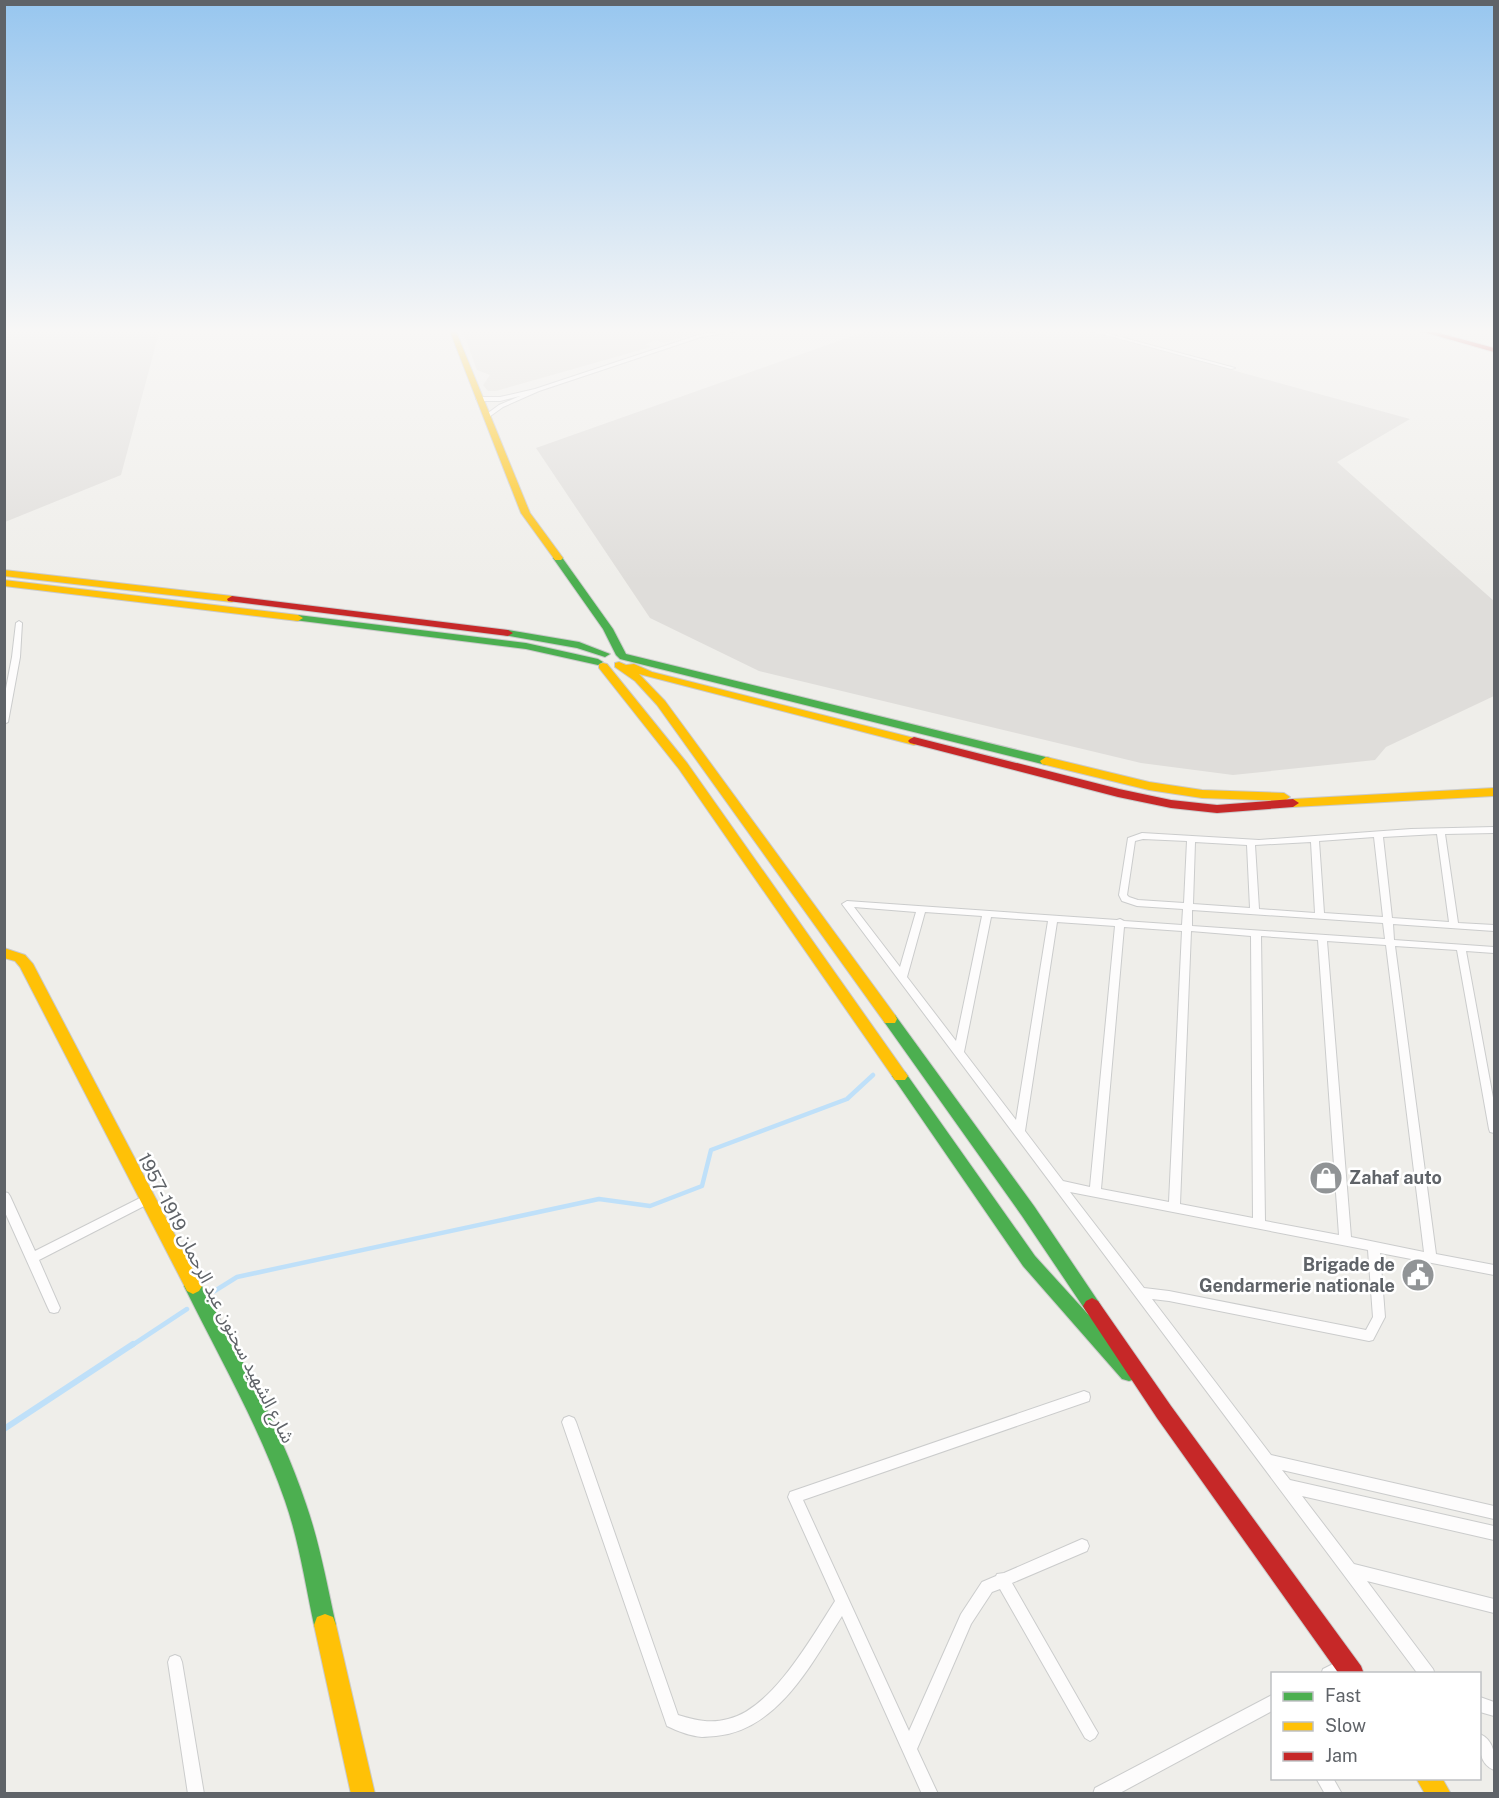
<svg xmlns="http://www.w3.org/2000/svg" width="1499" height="1798" font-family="'Public Sans','Noto Sans Arabic',sans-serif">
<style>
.industrial{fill:#dfddda}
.education{fill:#e2e0da}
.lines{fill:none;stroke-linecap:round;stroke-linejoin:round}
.stream-far1{stroke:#bfe0f9;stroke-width:4.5}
.stream{stroke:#bfe0f9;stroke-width:6}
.street-casing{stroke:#cbcccc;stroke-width:2}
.fast-casing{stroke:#cacacb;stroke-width:2}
.slow-casing{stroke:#cacacb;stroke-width:2}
.jam-casing{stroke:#cacacb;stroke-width:2}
.street{fill:#fdfcfc;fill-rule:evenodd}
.fast{fill:#4caf50;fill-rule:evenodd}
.slow{fill:#ffc107;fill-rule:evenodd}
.jam{fill:#c62828;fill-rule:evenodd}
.labels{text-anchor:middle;stroke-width:5;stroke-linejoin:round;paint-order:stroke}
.near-poi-label{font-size:18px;font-weight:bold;fill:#5f6368;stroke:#fff;text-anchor:start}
.near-street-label{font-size:18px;fill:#5f6368;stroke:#fff}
</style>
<rect width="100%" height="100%" fill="#efeeea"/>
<path class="industrial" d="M5 329H160L121 475 5 522Z
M872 329H1083L1410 419 1337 462 1494 601V696L1386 747 1375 760 1233 775 1141 763 759 671 650 618 536 448Z"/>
<path class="education" d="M462 329H710L664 343 656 340 645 344 651 347 496 391H488L483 385 490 375 477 370Z"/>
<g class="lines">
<path class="stream-far1" d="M213 1292 237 1277 599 1199 650 1206 702 1186 711 1150 847 1099 873 1075
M131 1346 187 1309"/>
<path class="stream" d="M4 1429 133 1344"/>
<defs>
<path id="street" d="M739 329H751L701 337 539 391 503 407 489 417 484 416 499 405 520 396 500 401H479L476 399 479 397H500L535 389 698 335Z
M1084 329H1091L1235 368 1231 369Z
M19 621 22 623 20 657 8 722 4 724V699L12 657 16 623Z
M1494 827V833L1445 834 1458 923 1494 925V931L1393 924 1394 940 1494 947V953L1466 951 1494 1103V1133L1490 1132 1489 1129 1457 950 1395 946 1436 1254 1494 1265V1275L1380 1253 1385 1317 1373 1340 1369 1341 1169 1301 1152 1299 1271 1455 1494 1506V1519L1282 1470 1290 1480 1494 1526V1540L1302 1496 1354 1564 1494 1599V1613L1367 1581 1433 1669 1435 1674H1418L842 904 847 901 1117 920 1120 919 1124 921 1182 925 1183 909 1137 906 1122 901 1119 895 1128 838 1142 833 1259 840 1411 829ZM1437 834 1449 922 1392 918 1383 837ZM1374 837 1383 917 1324 913 1319 841ZM1143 839 1187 841 1184 903 1138 900 1129 897 1127 895 1135 841ZM1195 842 1247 845 1250 908 1193 904ZM1311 842 1315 913 1259 909 1255 845ZM854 907 916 912 900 967ZM1192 910 1383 923 1385 939 1192 926ZM925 912 982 916 956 1041 907 977ZM991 917 1048 921 1016 1120 964 1052ZM1057 922 1115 926 1090 1187 1063 1181 1025 1131ZM1124 927 1182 931 1169 1202 1101 1189ZM1191 931 1251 936 1253 1218 1180 1204ZM1261 936 1318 940 1339 1235 1265 1221ZM1327 941 1386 945 1424 1252 1351 1237ZM1070 1192 1368 1250 1373 1317 1366 1330 1169 1291 1144 1288Z
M4 1192 8 1193 10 1196 35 1251 142 1197 146 1196 150 1197 152 1200 150 1203 39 1260 60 1308 58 1312 54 1313 50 1312 48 1308 4 1210Z
M1084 1391 1089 1393 1090 1397 1089 1401 803 1500 909 1731 961 1614 982 1582 996 1576 997 1574 1004 1573 1082 1539 1087 1541 1089 1546 1087 1551 1012 1583 1095 1728 1098 1733 1095 1738 1090 1741 1085 1738 1000 1589 992 1592 971 1624 917 1749 938 1794H922L842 1616C812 1663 778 1730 716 1736 712 1736 706 1737 702 1737 691 1736 677 1731 667 1726L562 1422 564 1418 569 1416 574 1418 576 1422 678 1715C695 1720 710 1724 728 1719 772 1709 812 1637 835 1601L788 1497 790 1492Z
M175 1655 180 1657 182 1662 204 1794H188L168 1662 170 1657Z
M1345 1658 1350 1660 1352 1665C1347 1677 1332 1674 1321 1674L1323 1669Z
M1272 1695V1711L1118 1794H1093L1095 1788Z
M1480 1697 1494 1702V1716L1480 1712Z
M1480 1734C1495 1741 1495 1756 1494 1770 1479 1764 1479 1748 1480 1734Z
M1316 1778H1333L1342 1794H1325Z"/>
<path id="fast" d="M555 556H561L613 629 626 654 1050 758 1052 761 1046 765 620 659 616 655 603 629 553 558Z
M298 615 526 643 598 659 603 662 598 665 526 649 294 620 293 618Z
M508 630 579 642 610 654 605 657 577 648 504 635 503 633Z
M890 1014 895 1015 1034 1206 1098 1301 1101 1306 1098 1311 1092 1314 1086 1311 1022 1216 885 1023 883 1019 885 1015Z
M900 1070 905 1072 1035 1256 1136 1367 1138 1373 1136 1379 1129 1381 1122 1379 1023 1266 895 1080 892 1076 895 1072Z
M193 1278 199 1281C238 1353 280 1426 306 1504 320 1544 327 1585 336 1625L333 1633 325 1636 317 1633 314 1625C305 1583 299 1541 285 1501 259 1426 219 1357 184 1286L187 1281Z"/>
<path id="slow" d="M449 329H455L530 513 563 558 561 560H555L521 513Z
M4 570 232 596 237 599 232 602 4 576Z
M4 580 298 615 303 618 298 621 4 586Z
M619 662 626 665 634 664 652 672 918 739 920 741 918 743 914 745 639 674 665 701 895 1015 897 1019 895 1023H885L657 705 635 681 615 667V663Z
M603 663 607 664 687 763 905 1072 908 1076 905 1080H895L679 769 599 668V664Z
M1046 757 1149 782 1202 790 1284 793 1290 797 1284 801 1202 798 1149 790 1042 764 1040 761Z
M1494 788V796L1293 807 1287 803 1293 799Z
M4 948 25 955 33 964 199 1281 202 1286 199 1291 193 1294 187 1291 20 967 15 961 4 958Z
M325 1614 333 1617 336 1625 375 1794H351L314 1625 317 1617Z
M1416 1778H1442L1451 1794H1425Z"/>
<path id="jam" d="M1413 329H1424L1494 348V352Z
M232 596 508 630 513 633 508 636 228 601 227 599Z
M914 737 1119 789 1171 800 1217 805 1293 799 1299 803 1293 807 1217 813 1171 808 1118 797 910 743 908 741 910 739Z
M1092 1298 1098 1301 1171 1406 1361 1666 1364 1674H1339L1157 1418 1086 1311 1083 1306 1086 1301Z"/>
</defs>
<use href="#street" class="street-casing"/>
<use href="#fast" class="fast-casing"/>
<use href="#slow" class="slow-casing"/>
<use href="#jam" class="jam-casing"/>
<use href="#street" class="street"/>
<use href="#fast" class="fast"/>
<use href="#slow" class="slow"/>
<use href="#jam" class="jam"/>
</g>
<linearGradient id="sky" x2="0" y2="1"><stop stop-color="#97c6ef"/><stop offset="0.57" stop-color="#f8f7f6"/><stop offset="1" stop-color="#f8f7f6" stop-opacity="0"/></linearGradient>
<rect width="1499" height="581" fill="url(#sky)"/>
<defs>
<symbol id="shop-disc" viewBox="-11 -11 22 22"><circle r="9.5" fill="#919496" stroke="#fff"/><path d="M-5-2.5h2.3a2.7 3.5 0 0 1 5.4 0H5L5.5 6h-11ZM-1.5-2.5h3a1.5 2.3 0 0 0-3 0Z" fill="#fff"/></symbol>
<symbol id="civic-disc" viewBox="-11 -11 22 22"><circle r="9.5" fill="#919496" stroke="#fff"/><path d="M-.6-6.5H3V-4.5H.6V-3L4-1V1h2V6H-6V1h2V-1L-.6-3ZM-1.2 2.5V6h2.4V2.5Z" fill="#fff"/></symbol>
</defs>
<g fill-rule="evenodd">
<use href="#shop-disc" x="1307" y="1159" width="38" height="38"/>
<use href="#civic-disc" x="1399" y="1256" width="38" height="38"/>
</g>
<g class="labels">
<g class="near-poi-label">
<text x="1349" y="1184">Zahaf auto</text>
<text x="1395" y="1271" text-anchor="end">Brigade de<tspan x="1395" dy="21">Gendarmerie nationale</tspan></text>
</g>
<g class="near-street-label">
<text transform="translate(216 1298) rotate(63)" y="6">شارع الشهيد سحنون عبد الرحمان 1919-1957</text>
</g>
</g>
<rect width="1499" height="1798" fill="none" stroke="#5f6368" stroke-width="12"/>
<rect x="1271" y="1672" width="210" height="108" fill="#ffffff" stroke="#bfc1c3" stroke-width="1.5"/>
<rect x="1283" y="1692" width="30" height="9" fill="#4caf50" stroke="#bfc1c3" stroke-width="1.5"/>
<text x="1325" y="1702" font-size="18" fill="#5f6368">Fast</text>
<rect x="1283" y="1722" width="30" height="9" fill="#ffc107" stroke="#bfc1c3" stroke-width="1.5"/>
<text x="1325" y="1732" font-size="18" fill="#5f6368">Slow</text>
<rect x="1283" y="1752" width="30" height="9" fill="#c62828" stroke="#bfc1c3" stroke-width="1.5"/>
<text x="1325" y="1762" font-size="18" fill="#5f6368">Jam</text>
</svg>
